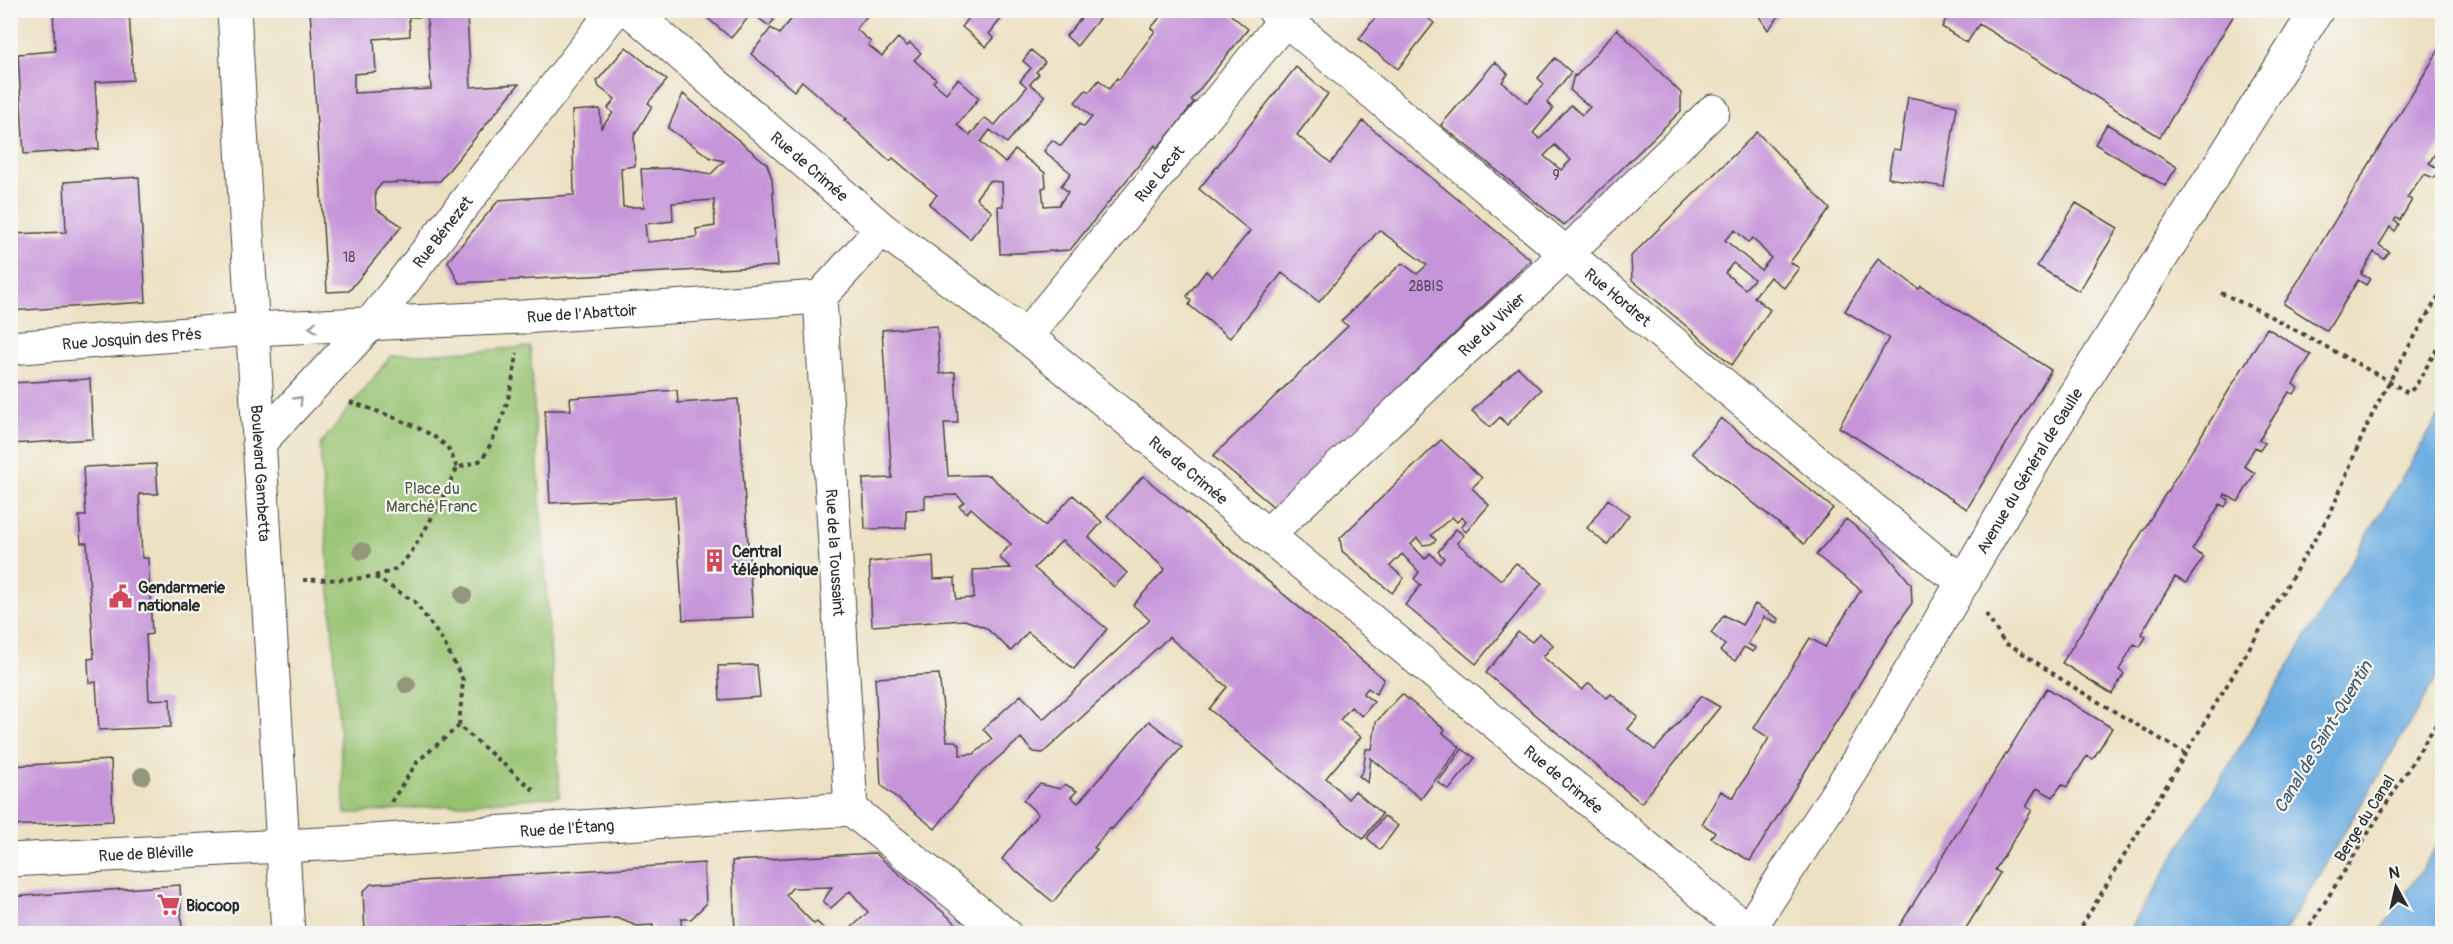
<svg xmlns="http://www.w3.org/2000/svg" width="2453" height="944" font-family="Pangolin,sans-serif">
<style>
.green{fill:#96c270;stroke:#60764e;stroke-width:1.5}
.water{fill:#6eafe2;stroke:#4c6d86;stroke-width:1.5}
.building{fill:#c695d9;fill-rule:evenodd}
.lines{fill:none;stroke-linecap:round;stroke-linejoin:round}
.street-casing{stroke:#484642;stroke-width:35}
.secondary-casing{stroke:#484642;stroke-width:35}
.path{stroke:#484642;stroke-width:4;stroke-dasharray:4.5 4.5;stroke-linecap:butt}
.street{stroke:#fff;stroke-width:33}
.secondary{stroke:#fff;stroke-width:33}
.tree{fill:#94967b}
.oneway{stroke:#a0a0a0}
.labels{text-anchor:middle;stroke-width:4.5;stroke-linejoin:round;paint-order:stroke}
.number-label{font-size:14px;fill:#524656}
.street-label{font-size:16px;fill:#2b2b2b;stroke:#f6f6f2}
.park-label{font-size:16px;fill:#4b5840;stroke:#f6f6f2}
.poi-label{font-size:16px;font-weight:bold;fill:#2b2b2b;stroke:#f6f6f2;text-anchor:start}
.water-label{font-size:18px;font-style:italic;fill:#42596b;stroke:#f6f6f2}
</style>
<rect width="100%" height="100%" fill="#f6f6f2"/>
<filter id="ink" filterUnits="userSpaceOnUse"><feTurbulence type="fractalNoise" baseFrequency=".0167" numOctaves="2"/><feDisplacementMap in="SourceGraphic" scale="12" xChannelSelector="R" yChannelSelector="G"/><feConvolveMatrix kernelMatrix="1 2 1 2 8 2 1 2 1" color-interpolation-filters="sRGB"/></filter>
<filter id="wash" filterUnits="userSpaceOnUse"><feTurbulence type="fractalNoise" baseFrequency=".008" numOctaves="4" result="noise"/><feDisplacementMap in="SourceGraphic" scale="24" xChannelSelector="R" yChannelSelector="G"/><feGaussianBlur stdDeviation="1.35" result="paint"/><feColorMatrix in="noise" values="0 0 0 0 0 0 0 0 0 0 0 0 0 0 0 0 0 1.4 0 .05"/><feComposite in="paint" operator="in"/></filter>
<g filter="url(#wash)">
<rect width="100%" height="100%" fill="#ede1c3"/>
<path class="green" d="M530 347 560 796 345 814 320 445 391 356Z"/>
<path class="water" d="M2442 411V669L2284 933H2128Z
M2442 839V933H2380Z"/>
<g id="blocks">
<path class="building" d="M53 10H129L133 80 95 82 99 149 24 154 18 54 55 51Z
M310 10H503V12L467 15 471 87 519 84 440 181 382 183 375 192 376 209 402 226 349 291 327 292ZM409 17H427L431 89 354 93V74L376 72 374 39 410 36Z
M698 10H762L774 20 769 26 752 13 731 38Z
M799 10H831L836 14 839 10H865L869 14 856 29 871 42 868 45 882 56 898 38 907 46 910 43 921 53 914 60 936 79 933 82 946 93 958 79 979 98 957 125 970 135 985 118 995 125 1027 87 1020 81 1031 68 1023 61 1031 50 1045 62 1036 72 1039 74 1030 84 1045 96 1007 143 990 130 981 142 1005 163 1015 150 1045 173 1046 187 1042 188 1044 206 1059 205 1068 192 1061 186 1071 173 1044 151 1052 140 1061 146 1079 124 1084 127 1092 117 1075 102 1086 90 1089 92 1099 80 1109 89 1117 78 1119 80 1155 31 1151 28 1161 16 1154 10H1225L1248 29 1191 100 1194 102 1176 126 1157 148 1155 145 1070 250 1000 254 998 206H1003L1002 182 989 181 976 198 992 212 970 239 929 204 937 195 893 158 890 161 844 120 846 119 802 81 794 91 751 54 771 28 779 34Z
M961 10H991L1001 19 989 34 994 38 986 47 962 27 969 18Z
M1088 10H1106L1077 46 1066 36Z
M1381 10H1418L1434 23 1398 69 1359 39Z
M1755 10H1784L1768 30Z
M1951 10H2237L2160 137 1979 24 1967 43 1942 27Z
M1617 29 1681 93V111L1564 225 1441 125 1495 62 1508 74 1502 82 1527 103 1544 84 1538 78 1555 58 1571 72 1547 102 1553 109 1533 133 1540 139 1571 105 1582 115 1590 107 1570 90 1574 75 1576 76ZM1555 145 1571 160 1561 170 1544 156Z
M2442 45V143L2429 163 2440 170 2434 178 2424 174 2412 190 2407 198 2412 200 2400 220 2396 218 2394 221 2399 224 2395 231 2390 227 2379 245 2389 252 2384 259 2374 252 2361 274 2370 279 2366 285 2358 280 2327 331 2284 304Z
M626 47 667 80 648 103 652 106 634 136 635 166 621 168 623 207H644L641 169 678 168 711 174 724 161 711 158 668 128 683 94 767 164 772 179 778 266 459 283 448 261 499 200 574 195 572 111 600 109 601 128 613 113 608 108 615 99 599 87 597 81ZM714 200 715 226 696 229 697 237 647 242 645 224 673 221 672 203Z
M1296 67 1328 94 1297 135 1331 163 1363 121 1531 260 1275 508 1213 456 1348 326 1341 321 1402 263 1417 274 1427 265 1379 230 1319 302 1282 273 1230 338 1189 305 1191 301 1187 296 1206 271 1212 277 1250 231 1199 189Z
M1908 97 1957 106 1944 187 1888 178 1893 149 1900 150Z
M2107 124 2177 167 2165 186 2095 144Z
M1757 132 1830 209 1790 262 1799 268 1784 288 1770 277 1754 297 1770 310 1732 365 1632 280 1631 256ZM1735 230 1748 242 1753 238 1771 258 1761 270 1725 240ZM1733 263 1754 279 1745 289 1725 273Z
M139 177 146 302 10 311V234L66 232 64 182Z
M2076 203 2118 228 2079 291 2037 266Z
M1878 258 1919 289 1921 286 2051 370 1967 509 1839 427 1889 338 1845 311Z
M937 326 940 374 955 372 958 423H944L948 476 989 475 1045 526 1073 495 1102 522 1089 537 1127 573 1114 587 1062 541 1034 568 1107 629 1074 669 1028 632 1011 651 986 628 965 620 872 626 869 562 933 556 934 579 955 578 956 599 974 598 973 570 1011 568 999 557 1011 544 971 508 967 513 959 506 964 502 957 495 925 496V509L906 510V528L865 529 863 479 892 478 882 330Z
M2267 328 2311 355 2293 384 2298 388 2294 394 2289 392 2259 440 2265 443 2260 450 2255 447 2244 466 2255 473 2238 502 2225 494 2224 497 2229 500 2225 507 2220 504 2192 550 2204 557 2186 583 2175 577 2141 634 2146 637 2140 647 2134 644 2119 670 2124 674 2112 694 2062 663Z
M1518 367 1541 390 1507 425 1500 417 1490 427 1472 411Z
M90 379 93 439 10 444V383Z
M677 390 678 403 738 399 753 617 683 620 675 497 550 503 545 410H571L570 398Z
M1721 418 1833 508 1804 544 1692 453Z
M1441 440 1482 478 1472 488 1489 505 1466 532 1461 527 1466 521 1462 517 1457 522 1452 517 1431 535 1436 540 1431 544 1423 545 1417 538 1411 544 1425 559 1430 553 1440 563 1444 558 1438 552 1456 529 1464 535 1457 543 1501 580 1516 563 1542 583 1476 664 1405 605 1421 585 1414 579 1419 572 1402 554 1390 566 1404 578 1392 593 1342 551 1340 538Z
M156 464 158 494H139L142 558H148L152 634 146 635 149 700 170 699 171 727 99 730 96 682 89 683 88 659 94 658 87 543H81L79 516H86L83 467Z
M1143 476 1384 679 1376 694 1368 688 1363 694 1374 702 1362 716 1351 707 1340 720 1361 737 1326 778 1348 799 1355 791 1382 814 1363 839 1209 709 1227 687 1169 637 1043 753 1033 752 1021 738 977 776 935 829 881 785 875 678 939 674 947 741H955L960 745V755L974 754 992 739 983 729 1021 695 1043 719 1150 620 1133 605 1165 569 1107 516Z
M1608 499 1629 515 1607 545 1587 528Z
M1846 519 1882 548 1911 584 1912 603 1887 639 1750 861 1711 838 1715 832 1702 824 1721 791 1733 798 1769 738 1754 728 1810 638 1825 647 1861 590 1816 555Z
M1755 604 1779 619 1777 623 1764 617 1748 644 1756 648 1753 652 1744 647 1735 661 1720 651 1725 645 1711 633 1724 615 1742 625Z
M1518 632 1532 642 1539 633 1553 645 1543 657 1582 690 1589 683 1607 698 1611 694 1638 717 1628 729 1655 750 1701 696 1720 707 1641 803 1486 673Z
M757 665 760 697 720 700 718 666Z
M2047 688 2112 728 2103 743 2093 759 2087 756 2067 787 2062 784 2053 797 2037 788 2026 807 2032 810 1995 870 2000 873 1963 933H1895Z
M1402 694 1445 730 1443 733 1460 747 1421 799 1371 758 1368 783 1359 776 1363 771 1366 749H1372L1376 722Z
M1149 721 1182 747 1112 829 1110 828 1094 848 1097 849 1053 902 1002 859 1038 814 1023 800 1040 784 1060 789 1065 784 1077 791 1071 797 1078 803Z
M1462 749 1475 758 1449 790 1438 782Z
M111 760 113 821 10 826V766Z
M1384 816 1398 826 1380 850 1367 838Z
M875 853 967 933H846L868 912 850 891 831 908 823 901 832 887 792 888 786 895 814 924 817 922 828 933H735L732 861Z
M704 863 706 904 691 919H681L682 933H654L653 925 637 926 617 918 365 933 363 892 371 884Z
M180 885 182 933H10V897Z"/>
</g>
</g>
<g filter="url(#ink)">
<use href="#blocks" fill-opacity="0" stroke="#484642" stroke-width="1.5"/>
<g class="lines">
<defs>
<g id="street">
<path id="s1" d="M630 10 882 229 1026 336 1748 931"/>
<path id="s2" d="M1274 10 1942 567 1965 580"/>
<path id="s3" d="M820 297 851 809"/>
<path id="s4" d="M1026 336 1293 10"/>
<path id="s5" d="M10 348 251 329 522 317 820 297 882 229"/>
<path id="s6" d="M259 443 372 322 615 10"/>
<path id="s7" d="M1267 535 1567 253 1713 111"/>
<path d="M851 809 1005 934"/>
<path id="s8" d="M10 860 341 843 851 809"/>
</g>
<g id="secondary">
<path id="s9" d="M234 10 288 934"/>
<path id="s10" d="M1746 934 1853 769 2045 442 2317 10"/>
</g>
</defs>
<use href="#street" class="street-casing"/>
<use href="#secondary" class="secondary-casing"/>
<path class="path" d="M2221 293 2264 313 2389 381 2408 393 2415 387 2442 340
M350 402C375 410 429 428 447 447 451 452 454 461 457 468
M375 577 415 602 443 641 463 680 459 726 537 793
M303 580C332 579 368 582 395 569 413 560 447 488 457 468L482 460C503 423 511 395 517 353
M1986 614 2005 644 2012 646 2070 685 2184 753
M391 802 418 761 459 726
M2077 934 2330 514C2343 485 2353 456 2366 428 2388 380 2416 335 2442 290
M2305 934 2442 715"/>
<use href="#street" class="street"/>
<use href="#secondary" class="secondary"/>
</g>
<g class="tree">
<circle cx="362" cy="551" r="9"/>
<circle cx="463" cy="595" r="9"/>
<circle cx="407" cy="685" r="9"/>
<circle cx="142" cy="776" r="9"/>
</g>
<defs><path id="oneway-chevron" d="M-2-3.5L2.5 0L-2 3.5" fill="none" stroke-width="1.6" stroke-linecap="round" stroke-linejoin="round" transform="scale(1.5)"/></defs>
<g class="oneway">
<use href="#oneway-chevron" transform="translate(313 327) rotate(177)"/>
<use href="#oneway-chevron" transform="translate(299 400) rotate(-46)"/>
</g>
</g>
<defs>
<symbol id="building-bare" viewBox="-9 -9 18 18"><path d="M-4-6H4V6H1V3H-1V6H-4ZM-2.5-4.3h1.7v1.8h-1.7ZM.8-4.3h1.7v1.8H.8ZM-2.5-1h1.7V.8h-1.7ZM.8-1h1.7V.8H.8Z" fill="#d1495b" stroke="#f6f6f2" stroke-width="2.5" paint-order="stroke"/></symbol>
<symbol id="civic-bare" viewBox="-9 -9 18 18"><path d="M-.6-6.5H3V-4.5H.6V-3L4-1V1h2V6H-6V1h2V-1L-.6-3ZM-1.2 2.5V6h2.4V2.5Z" fill="#d1495b" stroke="#f6f6f2" stroke-width="2.5" paint-order="stroke"/></symbol>
<symbol id="supermarket-bare" viewBox="-9 -9 18 18"><path d="M-6-5.5h2.5l.6 2H6L4.5 2H-2.5L-4.4-4H-6ZM-1.5 3.2a1.3 1.3 0 1 0 .1 0ZM3 3.2a1.3 1.3 0 1 0 .1 0Z" fill="#d1495b" stroke="#f6f6f2" stroke-width="2.5" paint-order="stroke"/></symbol>
</defs>
<g fill-rule="evenodd">
<use href="#building-bare" x="698" y="544" width="33" height="33"/>
<use href="#civic-bare" x="104" y="580" width="33" height="33"/>
<use href="#supermarket-bare" x="152" y="888" width="33" height="33"/>
</g>
<g class="labels">
<g class="number-label">
<text x="1556" y="180">9</text>
<text x="349" y="262">18</text>
<text x="1426" y="291">28BIS</text>
</g>
<g class="street-label">
<text dy="6" stroke="none"><textPath href="#s1" startOffset="238">Rue de Crimée</textPath></text>
<text dy="6" stroke="none"><textPath href="#s4" startOffset="210">Rue Lecat</textPath></text>
<text dy="6" stroke="none"><textPath href="#s6" startOffset="280">Rue Bénezet</textPath></text>
<text dy="6" stroke="none"><textPath href="#s2" startOffset="448">Rue Hordret</textPath></text>
<text dy="6" stroke="none"><textPath href="#s5" startOffset="573">Rue de l'Abattoir</textPath></text>
<text dy="6" stroke="none"><textPath href="#s7" startOffset="308">Rue du Vivier</textPath></text>
<text dy="6" stroke="none"><textPath href="#s5" startOffset="122">Rue Josquin des Prés</textPath></text>
<text dy="6" stroke="none"><textPath href="#s1" startOffset="724">Rue de Crimée</textPath></text>
<text dy="6" stroke="none"><textPath href="#s10" startOffset="543">Avenue du Général de Gaulle</textPath></text>
<text dy="6" stroke="none"><textPath href="#s9" startOffset="464">Boulevard Gambetta</textPath></text>
<text dy="6" stroke="none"><textPath href="#s3" startOffset="256">Rue de la Toussaint</textPath></text>
<text dy="6" stroke="none"><textPath href="#s1" startOffset="1210">Rue de Crimée</textPath></text>
<text transform="translate(2364 818) rotate(-58)" y="6">Berge du Canal</text>
<text dy="6" stroke="none"><textPath href="#s8" startOffset="558">Rue de l'Étang</textPath></text>
<text dy="6" stroke="none"><textPath href="#s8" startOffset="136">Rue de Bléville</textPath></text>
</g>
<g class="park-label">
<text x="432" y="494">Place du<tspan x="432" dy="18">Marché Franc</tspan></text>
</g>
<g class="poi-label">
<text x="732" y="557">Central<tspan x="732" dy="18">téléphonique</tspan></text>
<text x="138" y="593">Gendarmerie<tspan x="138" dy="18">nationale</tspan></text>
<text x="186" y="911">Biocoop</text>
</g>
<g class="water-label">
<text transform="translate(2323 737) rotate(-59)" y="6">Canal de Saint-Quentin</text>
</g>
</g>
<rect width="2453" height="944" fill="none" stroke="#f6f6f2" stroke-width="36"/>
<g transform="translate(2396 887) rotate(352)" stroke="#f6f6f2" stroke-width="4.5" paint-order="stroke">
<path d="M0-4.5L10 22L0 15L-10 22Z" fill="#2b2b2b"/>
<text y="-9" font-size="16" font-weight="bold" text-anchor="middle" fill="#2b2b2b">N</text>
</g>
</svg>
